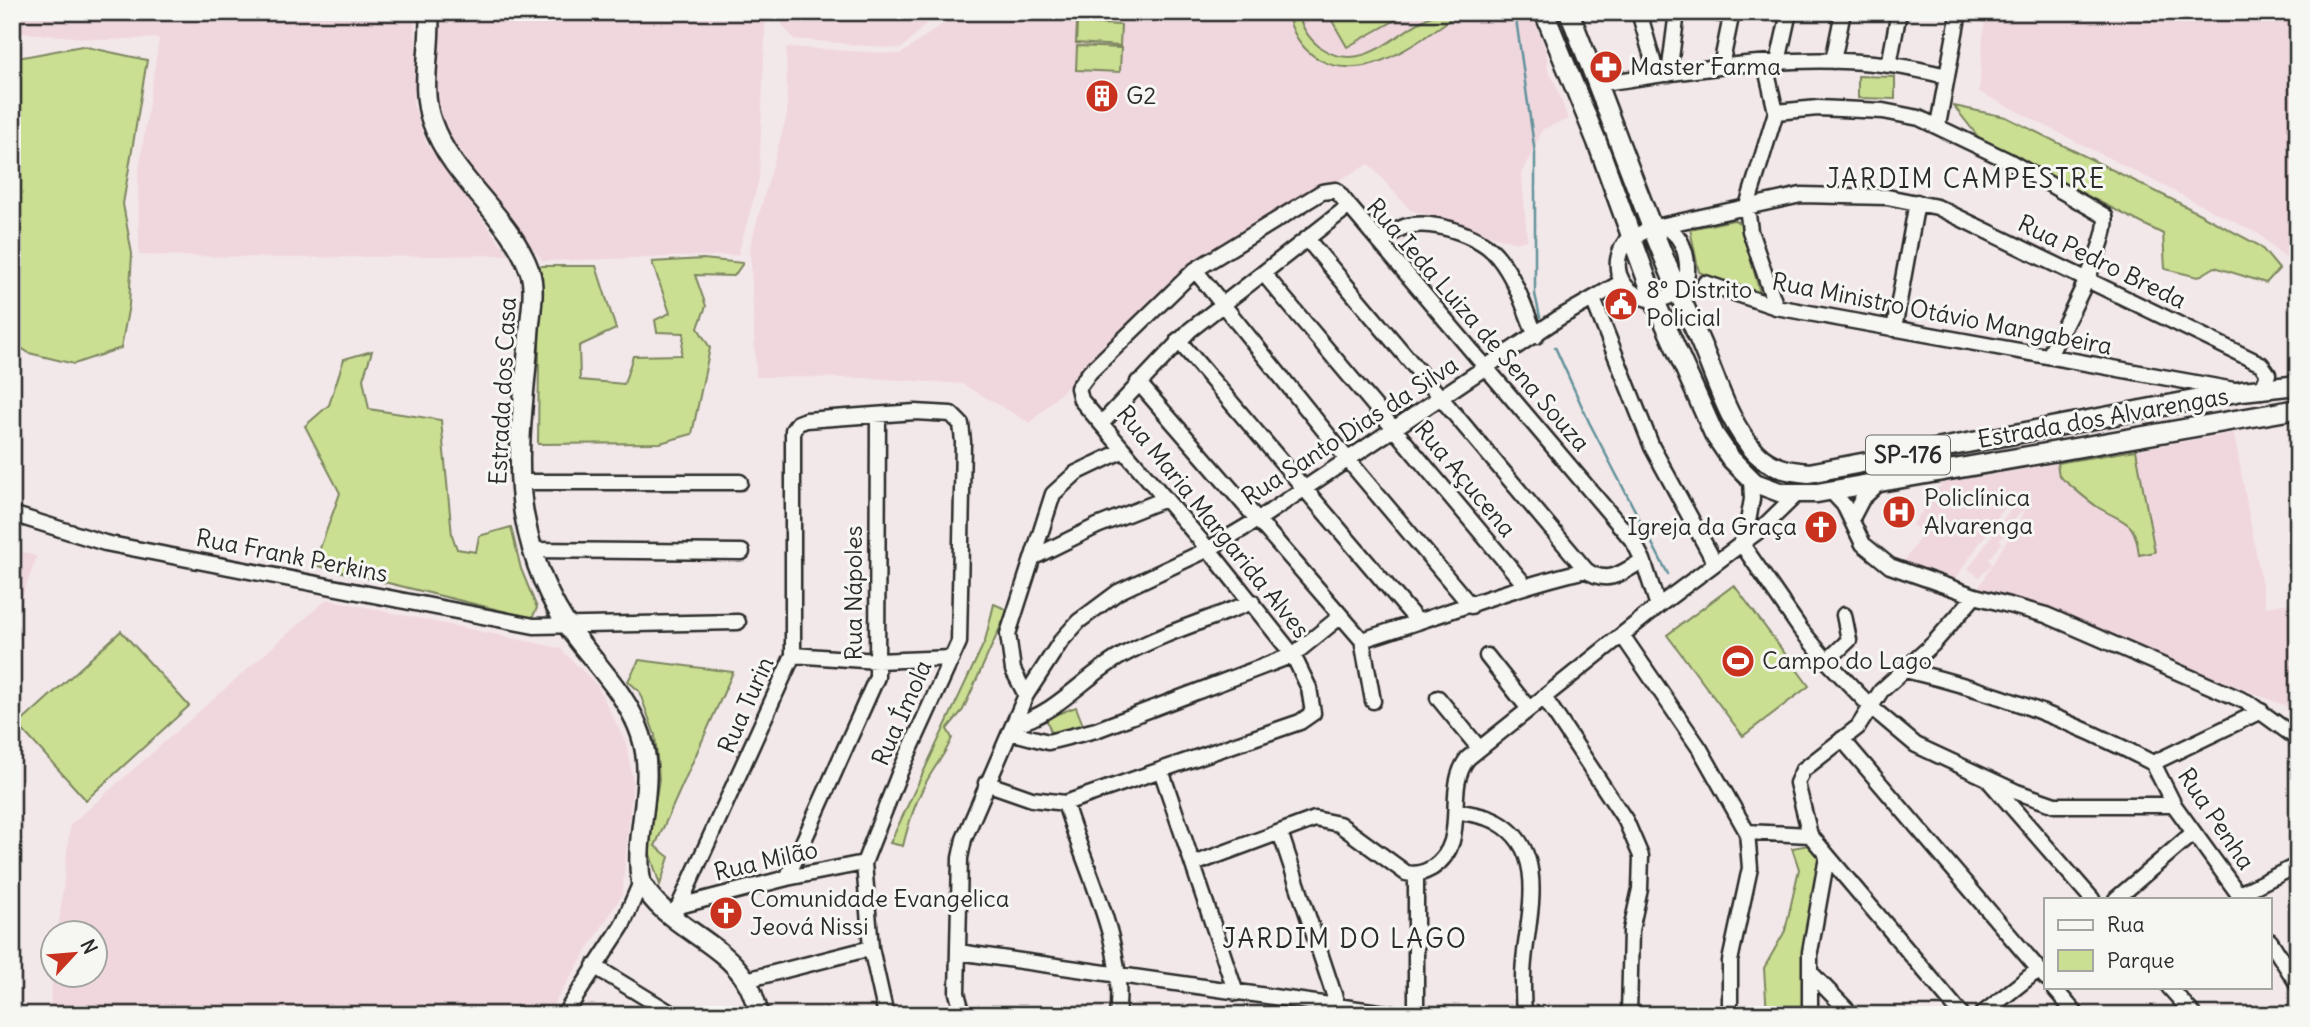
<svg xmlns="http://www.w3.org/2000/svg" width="2310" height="1027" font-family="Delius,sans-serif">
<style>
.built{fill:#f0d7de}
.green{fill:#cbdf93;stroke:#7b855f;stroke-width:2}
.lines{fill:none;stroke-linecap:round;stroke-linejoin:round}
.stream{stroke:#63929b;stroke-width:2.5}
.minor-casing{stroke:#2b2b2b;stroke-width:19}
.major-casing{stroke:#2b2b2b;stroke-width:23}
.minor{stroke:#f6f6f2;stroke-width:14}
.major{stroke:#f6f6f2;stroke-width:18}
.labels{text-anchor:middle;stroke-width:6;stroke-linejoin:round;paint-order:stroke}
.shield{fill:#f6f6f2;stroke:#686867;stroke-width:2}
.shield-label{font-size:23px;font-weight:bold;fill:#2b2b2b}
.poi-label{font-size:24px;fill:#2b2b2b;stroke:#f6f6f2;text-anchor:start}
.street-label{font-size:24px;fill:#2b2b2b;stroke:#f6f6f2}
.neighbourhood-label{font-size:26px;letter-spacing:2px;fill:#2b2b2b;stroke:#f6f6f2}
</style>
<rect width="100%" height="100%" fill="#f3e8e9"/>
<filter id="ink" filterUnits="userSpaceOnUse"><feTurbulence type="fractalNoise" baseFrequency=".0143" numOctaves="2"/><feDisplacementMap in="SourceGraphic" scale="14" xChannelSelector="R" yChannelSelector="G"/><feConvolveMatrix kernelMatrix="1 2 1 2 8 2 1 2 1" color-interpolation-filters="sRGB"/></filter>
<g filter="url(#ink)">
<path class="built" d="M12 12H413L419 65 413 103 426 143 509 255 290 258 139 255 138 175 159 38 108 40 12 32Z
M433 12H766L759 180 738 255 543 261 484 187 435 119Z
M783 12H938L901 49 794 39 782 25Z
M959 12H1531L1546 50 1548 70 1555 82 1568 119 1543 129 1522 174 1527 240 1515 243 1410 210 1369 164 1209 250 1030 423 962 384 866 378 756 377 750 246 787 115 786 47 901 54Z
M1985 12H2298V270L2260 235 1979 92Z
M2234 433 2266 607 2298 602V711L2039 606 1977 590 2028 505 2013 495 1953 582 1903 563 1923 533 1912 525 1942 483Z
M2015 503 2023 509 2000 540 2002 543 1989 559 1992 564 1979 577 1968 569Z
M12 547 37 557 12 623Z
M327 599 560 648 597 685 626 743 633 781 622 895 547 1015H49L53 975 94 974V932H58L70 825Z"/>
<path class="green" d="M1287 12H1298C1301 27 1309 39 1321 48 1366 78 1400 25 1439 13 1445 11 1454 12 1461 12 1421 39 1364 89 1315 57 1299 46 1291 30 1287 12Z
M1327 12H1410L1347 47Z
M1077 23 1121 25 1120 46 1076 43Z
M82 46 147 60 123 204 132 254 129 305 121 348 74 364 29 353 12 342V59Z
M1077 46 1121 48 1120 72 1076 70Z
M1858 76 1895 77V99L1858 98Z
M1954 106 2006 117 2183 205 2260 246 2279 269 2266 283 2215 267 2198 277 2165 269 2163 234 1983 143Z
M1734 220 1741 224 1761 297 1699 272 1690 229Z
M703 259 743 263 734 276 695 275 706 306 698 328 710 348 692 434 660 443 538 444 540 266H596L616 329 579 346 580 380 624 384 633 356 681 355 684 333 657 332 655 320 670 313 652 262Z
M372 351 363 379 369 409 441 420 452 535 457 549 476 552 479 536 511 527 521 569 537 608 532 618 314 565 340 493 305 426 329 405 344 359Z
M2136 450 2155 552 2139 555C2135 519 2126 524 2099 508 2085 499 2072 486 2059 476L2057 463Z
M1734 585 1809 686 1743 736 1667 635Z
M994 604 1008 610 963 710 947 729 952 738C946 753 937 763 929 777 916 799 909 821 903 846L890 843 985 641Z
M121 631 189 706 86 800 18 725Z
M639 660 733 672 655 846 669 857 660 885 648 848 659 779 655 735 639 691 628 681Z
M1076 707 1083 725 1052 735 1046 718Z
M1809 845 1822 859 1804 1015H1767L1764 968 1785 931 1799 869 1792 848Z"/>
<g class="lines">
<path class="stream" d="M1515 12 1535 153V294L1540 317
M1555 347 1589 422 1668 574"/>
<defs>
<path id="minor" d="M1639 12 1657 75
M1712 12 1731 16
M1833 61 1843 12
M1778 62 1789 12
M1765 64 1776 112
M1889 65 1899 12
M1721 66 1732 12
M1669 74 1677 12
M1597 84C1693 70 1793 52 1890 65 1909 67 1928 72 1947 76
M1938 125 1959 12
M1659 226C1681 229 1688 254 1687 273 1673 326 1592 291 1626 241L1651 228 1801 195 1887 197 1937 207 2261 364 2268 374 2261 391
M1307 239 1586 570
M1380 243C1390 235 1400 226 1413 225 1439 222 1482 236 1498 257 1516 279 1525 310 1536 336
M1195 270 1348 460 1471 606
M1263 273 1525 585
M1705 283 1776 307 2234 390
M1593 299 1652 447 1715 563
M1776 307 1750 231 1747 206 1776 112 1818 108 1883 111 1919 118 2009 161 2105 216C2112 239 2061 331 2049 356
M1894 329 1917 202
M1178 340 1418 622
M1138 382 1362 640 1373 701
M1102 423 1190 330 1349 206 1633 541 1643 560 1658 606
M521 482H740
M1831 491 1844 505 1863 544 1890 566 1975 596 2046 615 2247 702 2298 739
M12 514 105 543 534 626 738 622
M1851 520 1862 499 1879 483
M1745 539 1752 499 1751 480
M1741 543 1801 630 1827 661 1872 708 1916 745 2017 792 2055 805H2174
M532 550 742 552
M1032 558 1097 526 1165 499
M1622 635 1700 749 1747 832 1750 868 1730 961V1015
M1362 640C1436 617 1510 588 1586 570 1607 586 1624 572 1643 560
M793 655 877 661 952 658
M1487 656 1529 709
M1827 661 1849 640 1844 615
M1905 670C1995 691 2070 720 2153 763
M1026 695 1013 670 1008 634 1053 494 1076 473 1124 450
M1544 697 1626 821 1641 856 1640 889 1631 930 1629 1015
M1438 698 1479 748
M1015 724C1057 714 1085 675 1123 655 1163 633 1210 619 1252 602
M1010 732 1048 742 1096 730 1293 655 1341 616
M1842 739 2046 978
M2153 763 2174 805 2242 899
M2153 763 2261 711
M1161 770 1236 993
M1990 782 2092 899
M986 783 1032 799 1065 803 1300 722 1313 713 1309 688 1293 655 1214 556 1081 400 1078 388 1090 372 1195 270 1322 192 1336 190 1349 206
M1065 803C1085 871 1127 944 1117 1015
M1456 811C1469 814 1485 815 1497 822 1549 850 1528 915 1524 961 1522 979 1523 997 1524 1015
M1280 832 1338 1007
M1747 832 1810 835
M1194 864 1315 819 1339 824 1406 873C1417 875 1423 873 1432 868 1472 842 1442 790 1468 758L1658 606 1760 530 1796 495
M787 878 877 677 878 415
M2239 894 2298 865
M2116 899 2193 833
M679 906 787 878 864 863
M671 915 679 906 793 655V430L798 423 806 420 915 412 951 414 961 424 963 442 959 642 899 774 864 863 871 948 886 1015
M2270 941 2298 985
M958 952 1400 1015
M594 966 674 1015
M1810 972 1852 1015
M746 980 871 948
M2053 987 2077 1015
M2169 987 2194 1015
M564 1015 622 926 641 882
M963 1015 957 993 960 858 964 839 1026 695 1061 641 1079 621 1118 592 1209 549 1259 519 1559 318 1622 282
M1416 1015V875
M1810 1015V952L1827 857
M1962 1015 1810 835 1797 783 1803 770 1858 727 1881 691 1933 644 1975 596
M1981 1015 2038 970"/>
<path id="major" d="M429 12C432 48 419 88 432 122 452 180 511 216 530 272 536 291 530 315 529 335 525 393 514 456 524 514 532 558 547 599 574 635 598 667 628 696 641 735 657 784 633 833 641 882 664 925 719 939 745 979 752 989 756 1003 759 1015
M1544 12 1597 142 1654 299 1714 434 1731 459 1755 483 1782 493H1817L2298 409
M1569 12C1613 121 1650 232 1699 339 1716 377 1727 422 1756 453 1771 468 1788 471 1809 473L2242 391 2298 385"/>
</defs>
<use href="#minor" class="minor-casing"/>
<use href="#major" class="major-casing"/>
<use href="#minor" class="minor"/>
<use href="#major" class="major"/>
</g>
</g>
<defs>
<symbol id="pharmacy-disc" viewBox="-11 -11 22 22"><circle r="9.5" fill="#c8321e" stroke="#f6f6f2"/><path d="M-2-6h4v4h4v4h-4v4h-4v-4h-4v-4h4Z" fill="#fff"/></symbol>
<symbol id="building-disc" viewBox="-11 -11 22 22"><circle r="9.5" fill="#c8321e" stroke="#f6f6f2"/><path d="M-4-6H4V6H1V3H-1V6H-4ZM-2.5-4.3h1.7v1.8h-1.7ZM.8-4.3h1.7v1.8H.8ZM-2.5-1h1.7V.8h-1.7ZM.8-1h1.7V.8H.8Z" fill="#fff"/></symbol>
<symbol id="civic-disc" viewBox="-11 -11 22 22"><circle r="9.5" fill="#c8321e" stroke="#f6f6f2"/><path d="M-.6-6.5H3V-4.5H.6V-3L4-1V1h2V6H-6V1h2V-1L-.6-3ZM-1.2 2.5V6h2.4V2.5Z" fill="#fff"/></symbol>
<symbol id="hospital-disc" viewBox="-11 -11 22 22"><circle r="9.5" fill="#c8321e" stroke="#f6f6f2"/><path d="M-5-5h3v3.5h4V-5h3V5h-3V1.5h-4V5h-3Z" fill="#fff"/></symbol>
<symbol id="church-disc" viewBox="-11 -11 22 22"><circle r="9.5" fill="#c8321e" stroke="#f6f6f2"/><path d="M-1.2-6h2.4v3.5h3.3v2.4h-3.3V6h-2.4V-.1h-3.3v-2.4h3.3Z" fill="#fff"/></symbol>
<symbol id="stadium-disc" viewBox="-11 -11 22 22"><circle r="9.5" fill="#c8321e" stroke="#f6f6f2"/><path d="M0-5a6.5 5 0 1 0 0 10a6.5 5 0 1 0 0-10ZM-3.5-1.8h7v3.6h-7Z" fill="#fff"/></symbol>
</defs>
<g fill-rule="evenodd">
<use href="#pharmacy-disc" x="1587" y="48" width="38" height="38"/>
<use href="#building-disc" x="1083" y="77" width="38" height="38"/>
<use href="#civic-disc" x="1602" y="285" width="38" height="38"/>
<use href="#hospital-disc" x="1880" y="493" width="38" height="38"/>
<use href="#church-disc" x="1802" y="508" width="38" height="38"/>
<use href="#stadium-disc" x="1719" y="642" width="38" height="38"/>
<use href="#church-disc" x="707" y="894" width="38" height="38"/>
</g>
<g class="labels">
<rect class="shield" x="1866" y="435.5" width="84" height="39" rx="5"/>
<g class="shield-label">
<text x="1908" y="463">SP-176</text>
</g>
<g class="poi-label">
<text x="1630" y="75">Master Farma</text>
<text x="1126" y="104">G2</text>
<text x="1646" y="298">8º Distrito<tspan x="1646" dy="28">Policial</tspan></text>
<text x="1924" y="506">Policlínica<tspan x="1924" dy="28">Alvarenga</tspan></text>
<text x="1797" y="535" text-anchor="end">Igreja da Graça</text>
<text x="1762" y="669">Campo do Lago</text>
<text x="750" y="907">Comunidade Evangelica<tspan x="750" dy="28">Jeová Nissi</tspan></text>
</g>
<g class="street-label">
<text transform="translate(2102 262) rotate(26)" y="8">Rua Pedro Breda</text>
<text transform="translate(1942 314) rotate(11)" y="8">Rua Ministro Otávio Mangabeira</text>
<text transform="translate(1478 325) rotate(49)" y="8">Rua Ieda Luiza de Sena Souza</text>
<text transform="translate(503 391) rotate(-87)" y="8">Estrada dos Casa</text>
<text transform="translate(2103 418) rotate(-10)" y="8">Estrada dos Alvarengas</text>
<text transform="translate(1350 431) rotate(-33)" y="8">Rua Santo Dias da Silva</text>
<text transform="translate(1465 479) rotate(50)" y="8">Rua Açucena</text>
<text transform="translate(1213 522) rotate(51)" y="8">Rua Maria Margarida Alves</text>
<text transform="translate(292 556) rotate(11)" y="8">Rua Frank Perkins</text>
<text transform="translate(854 593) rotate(-90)" y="8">Rua Nápoles</text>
<text transform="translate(746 705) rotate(-66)" y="8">Rua Turin</text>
<text transform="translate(902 713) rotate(-66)" y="8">Rua Ímola</text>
<text transform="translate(2216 819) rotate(56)" y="8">Rua Penha</text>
<text transform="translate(766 861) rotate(-13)" y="8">Rua Milão</text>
</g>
<g class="neighbourhood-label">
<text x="1966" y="188">JARDIM CAMPESTRE</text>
<text x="1345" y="948">JARDIM DO LAGO</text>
</g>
</g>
<rect width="2310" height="1027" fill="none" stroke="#f6f6f2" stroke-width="42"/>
<rect x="21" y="21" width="2268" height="985" fill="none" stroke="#2b2b2b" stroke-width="2.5" filter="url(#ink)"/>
<rect x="2044" y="898" width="228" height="91" fill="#f6f6f2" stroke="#a5a5a2" stroke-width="2"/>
<rect x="2058" y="920" width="35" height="10" fill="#f6f6f2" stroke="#a5a5a2" stroke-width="2"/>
<text x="2107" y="932" font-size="21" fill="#2b2b2b">Rua</text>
<rect x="2058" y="950" width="35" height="21" fill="#cbdf93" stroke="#a5a5a2" stroke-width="2"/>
<text x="2107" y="968" font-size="21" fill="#2b2b2b">Parque</text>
<g transform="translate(74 954) rotate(64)"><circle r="33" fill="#f6f6f2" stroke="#a5a5a2" stroke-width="2"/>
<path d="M0-5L12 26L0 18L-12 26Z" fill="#c8321e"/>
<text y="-10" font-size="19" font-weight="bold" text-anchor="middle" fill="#2b2b2b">N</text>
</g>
</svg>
